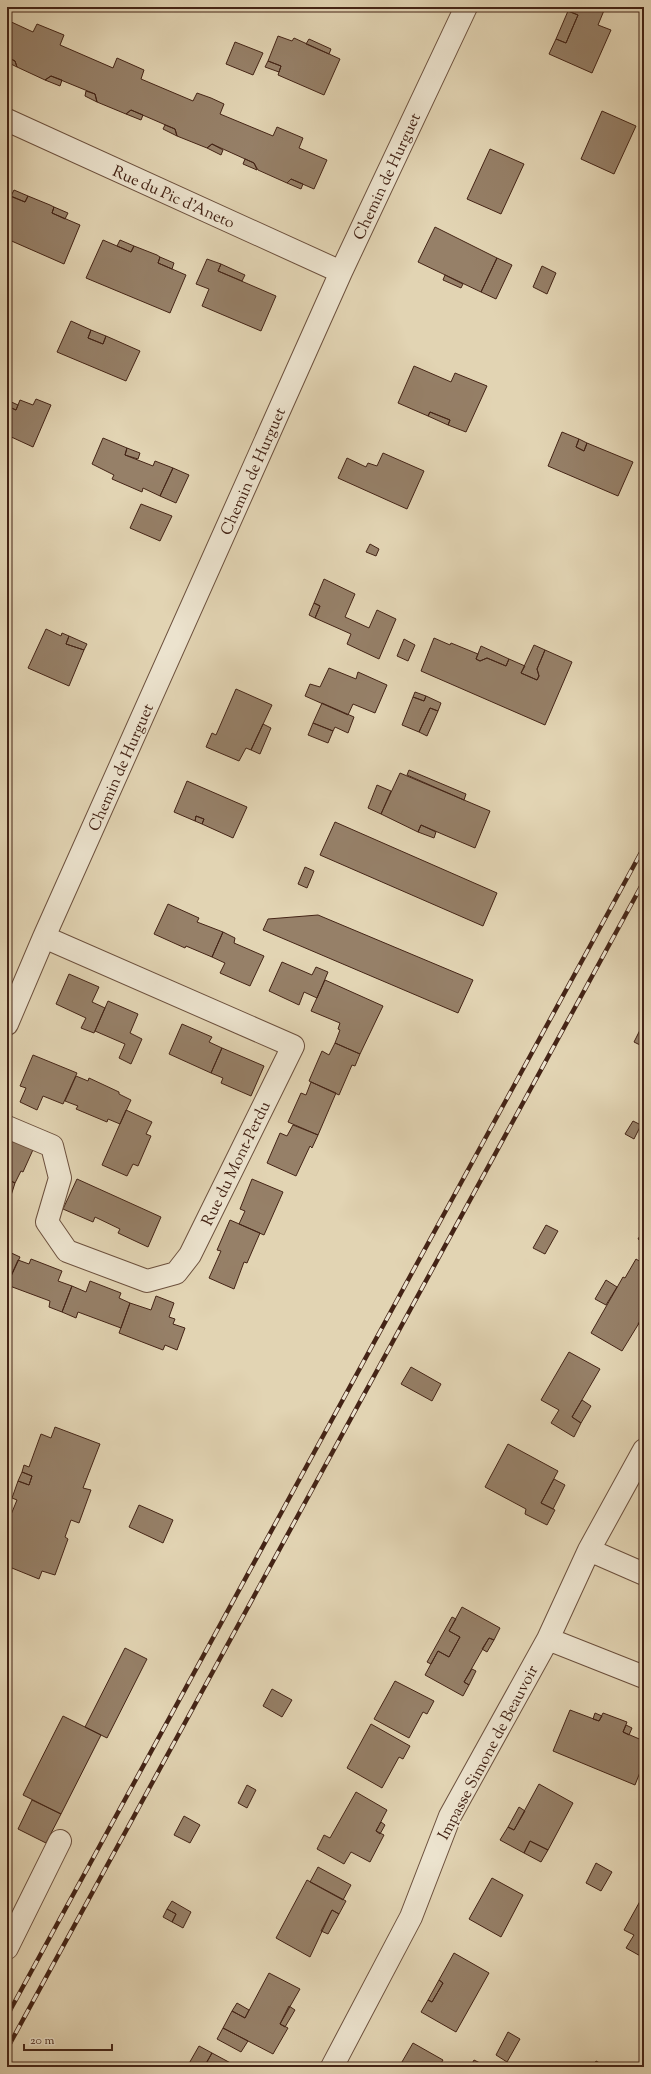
<svg xmlns="http://www.w3.org/2000/svg" width="651" height="2074" font-family="'Sorts Mill Goudy',serif">
<style>
.building{fill:#968068;stroke:#442416}
.lines{fill:none;stroke-linecap:round;stroke-linejoin:round}
.minor-casing{stroke:#6c503d;stroke-width:24}
.minor{stroke:#ece3ce;stroke-width:22}
.rail-casing{stroke:#442416;stroke-width:4.5}
.rail{stroke:#ece3ce;stroke-width:3;stroke-dasharray:9;stroke-linecap:butt}
.labels{text-anchor:middle;stroke-width:3;stroke-linejoin:round;paint-order:stroke}
.street-label{font-size:16px;fill:#442416;stroke:#ece3ce}
</style>
<rect width="100%" height="100%" fill="#e2d4b3"/>
<filter id="stains"><feTurbulence type="fractalNoise" baseFrequency=".005" numOctaves="4"/><feColorMatrix values="0 0 0 0 .2 0 0 0 0 .09 0 0 0 0 .02 0 0 0 .5 -.17"/></filter>
<radialGradient id="worn" r=".72"><stop offset=".6" stop-color="#630" stop-opacity="0"/><stop offset="1" stop-color="#630" stop-opacity=".3"/></radialGradient>
<path class="building" d="M570 7 605 8 598 25 611 30 592 73 549 54 556 39 566 43 578 15 568 11Z
M568 11 578 15 566 43 556 39Z
M7 20 33 32 37 24 64 35 60 45 113 68 117 58 144 70 141 79 193 101 197 93 211 98 224 104 220 114 273 136 277 127 303 138 299 148 327 160 314 189 291 179 287 183 258 170 254 163 212 144 207 148 177 136 175 129 131 110 126 114 97 102 95 94 51 76 45 80 17 67 15 61 7 57Z
M278 36 292 41 294 38 340 59 324 95 278 75 281 66 268 61Z
M309 39 331 49 329 54 306 44Z
M235 42 263 53 253 75 226 64Z
M7 57 15 61 17 67 7 62Z
M268 61 281 66 279 72 265 67Z
M51 76 62 80 60 86 45 80Z
M86 91 95 94 97 102 85 96Z
M131 110 143 115 141 120 126 114Z
M602 111 636 126 614 174 581 159Z
M165 125 175 129 177 136 163 129Z
M212 144 223 150 221 155 207 148Z
M490 149 524 164 501 214 467 199Z
M245 159 254 163 257 170 243 164Z
M291 179 303 184 301 189 287 183Z
M14 190 28 196 25 202 11 196Z
M7 195 25 202 28 196 50 205 54 207 52 213 80 225 64 264 7 239Z
M54 207 68 213 65 219 52 213Z
M435 227 497 258 481 292 418 262Z
M103 240 131 252 134 246 157 255 160 257 158 263 186 275 170 313 86 278Z
M120 240 134 246 131 252 117 246Z
M160 257 174 263 172 269 158 263Z
M497 258 512 265 496 299 481 292Z
M207 259 221 264 218 271 276 296 261 331 202 306 209 289 196 284Z
M221 264 245 275 242 281 218 271Z
M542 266 556 273 547 294 533 287Z
M445 275 463 284 461 288 443 280Z
M71 321 91 330 88 338 103 344 106 336 140 351 126 381 57 352Z
M91 330 106 336 103 344 88 338Z
M414 366 451 382 455 373 487 386 466 432 448 425 450 420 430 412 428 416 398 403Z
M36 399 51 405 33 447 7 435V406L16 410 20 400 33 405Z
M7 400 18 405 16 410 7 406Z
M430 412 450 420 448 425 428 416Z
M562 432 579 439 576 447 584 451 587 443 633 462 618 496 548 466Z
M103 438 127 448 125 455 153 466 155 461 173 468 160 496 143 488 142 492 112 479 114 475 92 464Z
M579 439 587 443 584 451 576 447Z
M127 448 140 453 138 459 125 455Z
M383 453 424 471 407 509 338 478 347 458 366 467 368 463 377 466Z
M173 468 189 475 176 503 160 496Z
M141 504 172 516 160 541 130 528Z
M370 544 379 549 376 556 366 552Z
M324 579 355 594 345 617 369 628 377 610 396 619 379 659 347 644 351 634 315 618 320 606 314 603Z
M314 603 320 606 315 618 309 615Z
M46 629 61 636 62 633 69 636 66 644 84 650 69 686 28 668Z
M69 636 87 644 84 650 66 644Z
M434 638 450 645 451 643 478 654 476 659 480 661 487 658 506 666 509 659 525 666 521 673 537 680 539 676 537 669 545 650 572 662 545 725 421 671Z
M404 639 415 645 408 661 397 656Z
M534 645 545 650 537 669 539 676 537 680 521 673Z
M481 646 509 659 506 666 487 658 480 661 476 659Z
M329 668 356 679 358 672 387 685 375 713 353 704 348 715 305 696 310 684 320 687Z
M236 689 272 705 251 750 246 748 239 761 206 747 212 733 216 735Z
M415 692 426 696 424 701 413 697Z
M426 696 441 703 438 711 430 708 419 732 402 725 413 697 424 701Z
M322 703 354 717 348 733 335 727 333 731 313 723Z
M430 708 438 711 427 736 419 732Z
M313 723 333 731 328 743 308 735Z
M263 724 271 728 260 754 251 750Z
M409 770 466 794 464 800 407 775Z
M400 773 490 811 475 848 421 825 418 832 381 814Z
M187 781 247 807 233 838 202 824 204 819 196 816 195 821 174 812Z
M377 785 391 791 381 814 368 808Z
M196 816 204 819 202 824 195 821Z
M335 822 497 893 483 926 320 855Z
M421 825 436 832 434 838 418 832Z
M305 867 314 871 307 888 298 884Z
M168 904 199 918 197 922 223 932 212 957 186 946 185 948 154 934Z
M318 915 473 980 458 1013 263 930 268 919Z
M223 932 235 938 234 943 264 956 250 986 220 973 225 963 212 957Z
M282 962 312 975 316 967 328 972 317 998 304 992 299 1005 269 991Z
M69 974 99 987 92 1002 105 1008 94 1033 81 1028 86 1018 56 1004Z
M325 980 383 1006 360 1054 335 1043 340 1030 338 1029 340 1023 311 1011Z
M108 1001 138 1014 130 1033 142 1039 131 1064 119 1058 125 1044 95 1031Z
M182 1024 212 1037 209 1042 222 1048 211 1073 169 1054Z
M641 1028 644 1029V1047L634 1042Z
M335 1043 360 1054 355 1066 352 1065 339 1095 309 1081 322 1051 329 1055Z
M222 1048 264 1066 251 1096 221 1083 223 1078 211 1073Z
M33 1055 77 1073 63 1104 43 1096 37 1110 20 1102 26 1088 20 1086Z
M76 1076 88 1081 89 1078 119 1092V1094L131 1100 120 1124 108 1119 107 1122 76 1109 78 1106 65 1101Z
M311 1082 336 1093 318 1135 288 1122 301 1093 306 1095Z
M126 1110 152 1122 146 1134 151 1136 138 1166 133 1164 127 1176 102 1165Z
M633 1121 641 1125 634 1139 625 1134Z
M293 1125 318 1135 312 1148 310 1146 296 1176 267 1163 280 1133 287 1136Z
M7 1130 36 1143 23 1172 21 1171 15 1183 7 1179Z
M7 1179 15 1183 7 1208Z
M77 1179 161 1217 148 1247 118 1233 120 1229 95 1217 93 1222 63 1209Z
M252 1179 283 1192 264 1235 239 1224 245 1211 240 1209Z
M230 1220 260 1233 247 1263 244 1262 234 1289 209 1278 221 1251 217 1250Z
M546 1225 558 1231 545 1254 533 1248Z
M644 1229V1243L638 1239Z
M7 1251 20 1257 7 1285Z
M31 1259 62 1271 58 1281 72 1286 62 1312 49 1307 50 1301 7 1285 18 1260 29 1264Z
M636 1259 644 1264V1315L622 1351 591 1333 623 1277 625 1278Z
M606 1280 617 1287 606 1305 595 1299Z
M90 1281 121 1293 119 1298 130 1303 121 1328 78 1312 76 1318 62 1312 72 1286 86 1292Z
M156 1296 174 1303 169 1317 175 1319 173 1324 185 1328 177 1350 165 1345 163 1350 119 1333 130 1303 151 1310Z
M644 1315V1328L638 1324Z
M569 1352 600 1369 572 1417 581 1423 574 1437 551 1423 559 1410 541 1400Z
M411 1367 441 1384 432 1401 401 1384Z
M582 1400 591 1406 581 1423 572 1417Z
M55 1427 100 1444 83 1488 91 1490 79 1523 71 1520 65 1537 68 1539 55 1575 42 1571 39 1579 7 1566V1515L10 1517 17 1500 12 1498 18 1481 29 1485 32 1476 22 1472 24 1465 29 1467 41 1434 51 1438Z
M508 1444 558 1471 541 1503 555 1510 547 1525 525 1514 526 1509 485 1487Z
M22 1472 32 1476 29 1485 18 1481Z
M554 1479 565 1485 553 1509 541 1503Z
M139 1505 173 1520 163 1543 129 1527Z
M462 1607 500 1628 494 1640 489 1638 464 1682 469 1685 463 1696 425 1675 438 1651 449 1657 460 1637 449 1631Z
M452 1617 456 1619 449 1631 460 1637 449 1657 438 1651 431 1664 427 1662Z
M489 1638 494 1640 487 1652 482 1649Z
M125 1648 147 1659 107 1738 85 1727Z
M472 1669 476 1671 469 1685 464 1682Z
M395 1681 434 1701 427 1714 423 1712 409 1738 374 1719Z
M272 1689 292 1700 282 1717 263 1706Z
M570 1710 599 1721 603 1713 627 1722 623 1732 644 1741V1762L635 1785 553 1751Z
M595 1713 602 1716 599 1721 593 1719Z
M63 1716 101 1735 61 1814 23 1795Z
M371 1724 410 1746 403 1759 399 1757 382 1788 347 1768Z
M626 1725 632 1728 629 1735 623 1732Z
M539 1784 573 1803 548 1850 530 1841 524 1853 500 1840 508 1827 514 1830Z
M247 1785 256 1790 247 1808 238 1803Z
M356 1792 387 1810 376 1831 384 1835 370 1862 351 1852 344 1864 317 1849 324 1835 330 1838Z
M32 1800 61 1814 46 1843 18 1829Z
M519 1807 525 1811 514 1830 508 1827Z
M184 1816 200 1825 190 1843 174 1835Z
M381 1822 385 1825 380 1834 376 1831Z
M530 1841 548 1850 541 1862 524 1853Z
M596 1863 612 1872 601 1891 586 1883Z
M318 1867 351 1885 343 1900 310 1882Z
M492 1878 523 1895 501 1937 469 1919Z
M307 1880 346 1901 339 1914 332 1910 310 1957 276 1938Z
M644 1894V1958L626 1948 634 1935 624 1930Z
M172 1901 191 1912 183 1928 172 1922 176 1914 167 1909Z
M167 1909 176 1914 172 1922 163 1917Z
M332 1910 339 1914 328 1934 321 1931Z
M454 1953 489 1973 456 2032 421 2012 428 2000 432 2002 443 1983 439 1980Z
M269 1973 300 1989 280 2024 288 2028 273 2054 223 2028 232 2011 245 2018Z
M439 1980 443 1983 432 2002 428 2000Z
M237 2003 249 2010 245 2018 232 2011Z
M289 2006 295 2010 285 2027 280 2024Z
M223 2028 248 2041 241 2052 217 2039Z
M508 2032 520 2039 507 2062 496 2055Z
M413 2043 443 2060 439 2067H399Z
M199 2046 212 2053 204 2067H187Z
M212 2053 238 2067H204Z
M474 2060 488 2067H470Z
M596 2061 607 2067H593Z"/>
<g class="lines">
<defs>
<path id="minor" d="M7 120 341 272
M7 1024 44 937 341 272 466 7
M7 1127 52 1146 60 1178 47 1222 67 1251 147 1281 176 1273 190 1255 293 1046 44 937
M589 1550 644 1574
M548 1639 644 1677
M7 1948 60 1841
M332 2067 411 1917 450 1816 548 1639 589 1550 644 1450"/>
</defs>
<use href="#minor" class="minor-casing"/>
<use href="#minor" class="minor"/>
<defs>
<path id="rail" d="M7 2016 644 847
M7 2049 644 881"/>
</defs>
<use href="#rail" class="rail-casing"/>
<use href="#rail" class="rail"/>
</g>
<g class="labels">
<g class="street-label">
<text transform="translate(386 176) rotate(-65)" y="6">Chemin de Hurguet</text>
<text transform="translate(174 196) rotate(24)" y="6">Rue du Pic d'Aneto</text>
<text transform="translate(252 471) rotate(-66)" y="6">Chemin de Hurguet</text>
<text transform="translate(120 767) rotate(-66)" y="6">Chemin de Hurguet</text>
<text transform="translate(235 1163) rotate(-64)" y="6">Rue du Mont-Perdu</text>
<text transform="translate(487 1752) rotate(-62)" y="6">Impasse Simone de Beauvoir</text>
</g>
</g>
<rect width="651" height="2074" fill="none" stroke="#e2d4b3" stroke-width="24"/>
<rect x="8" y="8" width="635" height="2058" fill="none" stroke="#442416" stroke-width="2"/>
<rect x="12" y="12" width="627" height="2050" fill="none" stroke="#442416"/>
<path d="M24 2044v6h88v-6" fill="none" stroke="#442416" stroke-width="2"/>
<text x="30" y="2044" font-size="12" fill="#442416" stroke="#ece3ce" stroke-width="3" paint-order="stroke">20 m</text>
<rect width="100%" height="100%" filter="url(#stains)"/>
<rect width="100%" height="100%" fill="url(#worn)"/>
</svg>
